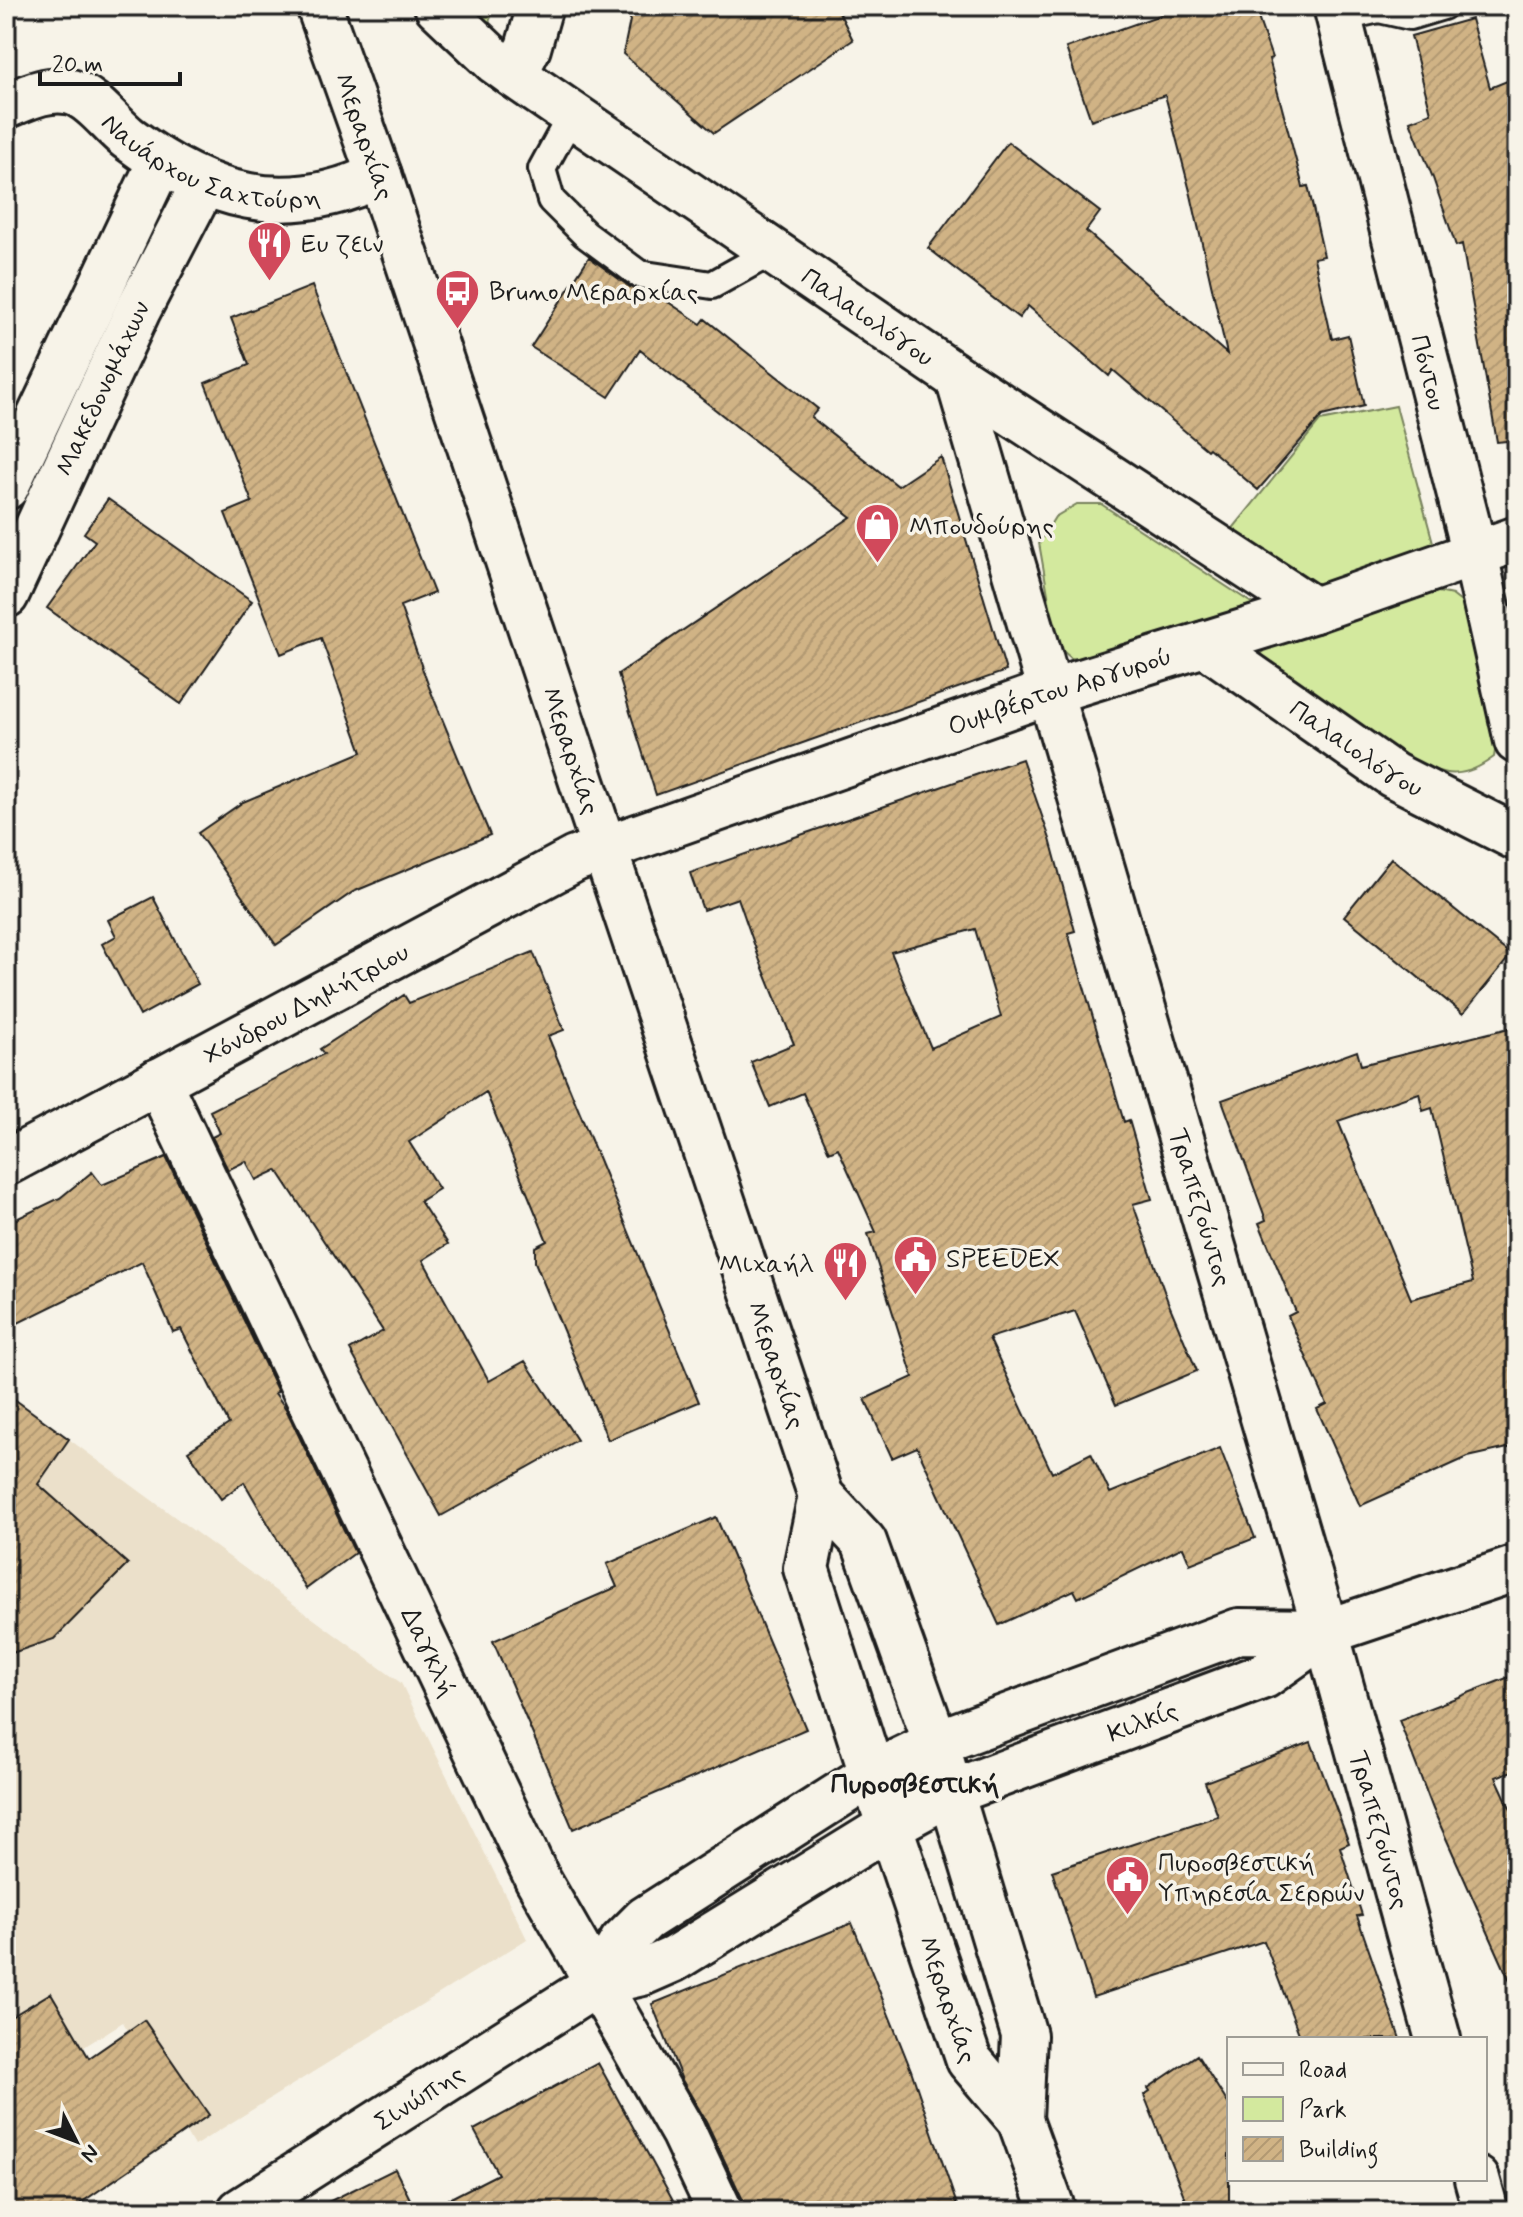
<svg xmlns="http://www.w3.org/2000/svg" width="1523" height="2217" font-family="Mynerve,sans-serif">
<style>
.built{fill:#ebe0ca}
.green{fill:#d3e99e;stroke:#78825d;stroke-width:2}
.building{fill:url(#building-hatch);stroke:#1c1c1c;stroke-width:2;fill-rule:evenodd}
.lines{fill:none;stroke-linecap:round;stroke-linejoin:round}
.service-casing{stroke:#1c1c1c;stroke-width:32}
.minor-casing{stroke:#1c1c1c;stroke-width:50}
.tertiary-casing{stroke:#1c1c1c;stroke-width:50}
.secondary-casing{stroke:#1c1c1c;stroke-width:50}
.service{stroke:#f7f3e8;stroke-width:26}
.minor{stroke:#f7f3e8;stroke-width:44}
.tertiary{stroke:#f7f3e8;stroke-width:44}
.secondary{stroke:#f7f3e8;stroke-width:44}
.labels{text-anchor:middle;stroke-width:7;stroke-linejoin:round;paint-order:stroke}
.street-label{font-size:26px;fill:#1c1c1c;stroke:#f7f3e8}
.poi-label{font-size:26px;fill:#1c1c1c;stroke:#f7f3e8;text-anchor:start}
.neighbourhood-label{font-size:28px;font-weight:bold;fill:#1c1c1c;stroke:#f7f3e8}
</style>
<defs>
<pattern id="building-hatch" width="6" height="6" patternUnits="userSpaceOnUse" patternTransform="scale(2)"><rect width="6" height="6" fill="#d0b385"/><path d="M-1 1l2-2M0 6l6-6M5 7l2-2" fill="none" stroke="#b29972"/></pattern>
</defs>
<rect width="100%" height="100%" fill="#f7f3e8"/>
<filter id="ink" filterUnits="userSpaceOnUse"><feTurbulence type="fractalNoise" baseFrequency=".0125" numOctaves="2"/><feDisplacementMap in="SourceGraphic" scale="16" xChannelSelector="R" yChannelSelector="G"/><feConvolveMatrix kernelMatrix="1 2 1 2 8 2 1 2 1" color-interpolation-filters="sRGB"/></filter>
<g filter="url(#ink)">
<path class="built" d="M6 1393 401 1683 527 1939 194 2146 123 2022 6 2097Z"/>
<path class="green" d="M454 6H495L489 22 480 26Z
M1396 406 1434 546 1313 588 1230 532 1320 421Z
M1077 504H1101L1253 604 1095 659 1071 658 1057 646 1039 543 1055 517Z
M1429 590 1452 595 1465 605 1496 745 1494 757C1466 778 1446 778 1415 762L1261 655 1266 645Z"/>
<path class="building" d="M633 6H836L853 40 714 133 623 54Z
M1186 6H1254L1272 58 1269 59 1303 187 1308 186 1324 256 1314 258 1332 339 1348 335 1364 406 1322 416 1258 490 1209 448 1207 450 1113 370 1109 376 1028 306 1019 318 928 248 1008 142 1100 212 1086 231 1227 354 1191 195 1165 95 1091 120 1066 48Z
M1471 19 1490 88 1517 77V440L1497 442 1462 244 1456 246 1433 178 1410 121 1431 113 1411 36Z
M589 257 630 287 653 292 701 324 705 319 818 409 811 417 898 486 941 457 1006 671 656 795 618 674 851 517 640 350 609 397 531 347Z
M312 286 434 593 400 606 429 687 490 835 353 892 276 945 198 833 243 802 362 752 321 638 281 654 225 513 252 502 205 383 249 365 231 318Z
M108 499 252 601 181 704 47 608 95 541 84 533Z
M1022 759 1050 839 1075 931 1068 933 1124 1122 1129 1120 1152 1199 1133 1204 1168 1302 1197 1371 1116 1405 1075 1311 989 1338 1052 1473 1091 1453 1110 1493 1220 1448 1255 1538 1190 1564 1183 1547 1078 1598 1074 1590 999 1625 917 1447 892 1458 865 1399 913 1377 868 1234 876 1232 838 1148 829 1152 803 1093 770 1107 751 1062 794 1044 760 961 738 898 703 910 690 873ZM975 929 1001 1017 931 1048 891 952Z
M1391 858 1511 955 1463 1014 1344 916Z
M153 897 198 984 140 1016 102 944 116 936 108 920Z
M533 952 564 1030 548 1036 699 1402 608 1440 535 1262V1247L547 1241 486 1092 409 1142 439 1189 420 1201 448 1244 423 1260 489 1381 525 1361 577 1440 441 1516 350 1350 383 1331 277 1170 256 1180 246 1161 228 1170 212 1137 220 1133 210 1111 324 1054 320 1049 404 995 409 1003Z
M1517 1026V1446L1468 1457 1360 1506 1317 1409 1327 1404 1288 1316 1296 1312 1259 1223 1266 1220 1222 1100 1357 1051 1361 1065ZM1419 1093 1423 1111 1432 1108 1473 1282 1411 1299 1338 1121Z
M166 1157 278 1392 275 1393 286 1409 355 1553 306 1589 244 1482 221 1499 188 1451 229 1424 181 1329 173 1332 142 1262 6 1329V1224L60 1198 92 1172 102 1185Z
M6 1393 69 1439 38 1484 128 1564 54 1639 6 1655Z
M716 1517 806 1729 573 1829 493 1641 617 1587 607 1564Z
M1517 1674V1769L1496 1777 1517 1823V1997L1433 1809 1399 1720Z
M1311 1742 1349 1843 1340 1847 1362 1915 1357 1916 1400 2039H1301L1264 1941 1093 1997 1052 1871 1218 1816 1205 1782Z
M852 1923 911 2070 959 2211H745L743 2200 706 2121 682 2080 652 2004Z
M51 1993 89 2058 144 2020 209 2115 69 2211H6V2020Z
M1197 2055 1229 2105V2211H1190L1144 2095 1150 2091 1148 2088Z
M598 2063 679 2211H425L498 2174 474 2130Z
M395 2169 416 2211H310Z"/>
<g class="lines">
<defs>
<path id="service" d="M1339 18 1379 9 1410 16 1443 6
M572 114 542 169 551 200 585 234 639 274 712 285 773 251"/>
<g id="minor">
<path id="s1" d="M437 6 496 62 514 75 958 378 1314 610"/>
<path id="s2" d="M1336 6 1475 554 1517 741"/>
<path d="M514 75 528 48 540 6"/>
<path id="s3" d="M958 378 1326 1632 1438 2039"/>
<path d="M6 487 160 162"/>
<path id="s4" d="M6 595 138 310 204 183"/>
<path id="s5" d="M1205 644 1393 775 1517 838"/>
<path id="s6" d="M158 1081 537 1878 683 2132 720 2211"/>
<path id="s7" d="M6 1163 575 859 1049 692 1314 610 1517 539"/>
<path d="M1477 2179 1486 2211"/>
</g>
<g id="tertiary">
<path id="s8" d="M6 106C25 98 49 86 71 92 93 98 110 124 128 138 208 198 285 220 379 175"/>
</g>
<g id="secondary">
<path id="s9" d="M319 6 379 175 821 1496 864 1542 936 1743 1024 2035 1020 2120"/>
<path id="s10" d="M821 1496 806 1568 872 1774 969 2060 1020 2120 1053 2211"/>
<path d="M598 1983 622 1942 645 1919 872 1774 936 1743 1239 1631 1326 1632"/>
<path id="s11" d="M240 2211 598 1983 642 1973 674 1959 891 1825 950 1793 1264 1676 1326 1632 1517 1568"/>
</g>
</defs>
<use href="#service" class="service-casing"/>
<use href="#minor" class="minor-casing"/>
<use href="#tertiary" class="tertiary-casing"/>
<use href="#secondary" class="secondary-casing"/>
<use href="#service" class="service"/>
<use href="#minor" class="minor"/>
<use href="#tertiary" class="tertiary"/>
<use href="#secondary" class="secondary"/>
</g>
</g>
<defs>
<symbol id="restaurant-pin" viewBox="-11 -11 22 30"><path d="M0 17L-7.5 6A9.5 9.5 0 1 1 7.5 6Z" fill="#d1495b" stroke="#f7f3e8"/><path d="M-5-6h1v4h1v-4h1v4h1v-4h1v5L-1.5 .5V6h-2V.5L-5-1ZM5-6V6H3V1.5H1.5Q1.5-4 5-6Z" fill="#fff"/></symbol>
<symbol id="bus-pin" viewBox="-11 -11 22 30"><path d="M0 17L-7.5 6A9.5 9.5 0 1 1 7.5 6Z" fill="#d1495b" stroke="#f7f3e8"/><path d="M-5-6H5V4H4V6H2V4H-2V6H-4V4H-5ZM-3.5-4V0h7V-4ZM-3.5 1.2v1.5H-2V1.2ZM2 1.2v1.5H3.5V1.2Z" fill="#fff"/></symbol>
<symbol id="shop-pin" viewBox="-11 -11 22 30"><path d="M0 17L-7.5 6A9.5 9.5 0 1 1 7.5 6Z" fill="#d1495b" stroke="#f7f3e8"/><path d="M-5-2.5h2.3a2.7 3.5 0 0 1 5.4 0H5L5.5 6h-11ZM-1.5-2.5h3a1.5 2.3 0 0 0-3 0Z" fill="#fff"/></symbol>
<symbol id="civic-pin" viewBox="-11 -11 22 30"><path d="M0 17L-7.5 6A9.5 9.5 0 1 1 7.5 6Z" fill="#d1495b" stroke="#f7f3e8"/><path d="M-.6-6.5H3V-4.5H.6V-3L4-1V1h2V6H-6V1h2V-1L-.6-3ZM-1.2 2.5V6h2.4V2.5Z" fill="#fff"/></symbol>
</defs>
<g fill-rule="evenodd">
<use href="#restaurant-pin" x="244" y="218" width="51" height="69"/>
<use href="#bus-pin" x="432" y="266" width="51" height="69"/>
<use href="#shop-pin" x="852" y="500" width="51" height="69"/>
<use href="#civic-pin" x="890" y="1232" width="51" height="69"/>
<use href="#restaurant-pin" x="820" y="1238" width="51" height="69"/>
<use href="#civic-pin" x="1102" y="1852" width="51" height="69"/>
</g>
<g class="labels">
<g class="street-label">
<text dy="9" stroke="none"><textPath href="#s9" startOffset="138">Μεραρχίας</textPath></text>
<text dy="9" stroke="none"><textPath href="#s8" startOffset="230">Ναυάρχου Σαχτούρη</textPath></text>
<text dy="9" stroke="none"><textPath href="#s1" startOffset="532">Παλαιολόγου</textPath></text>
<text dy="9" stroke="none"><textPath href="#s2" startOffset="378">Πόντου</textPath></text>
<text dy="9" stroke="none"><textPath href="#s4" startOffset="228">Μακεδονομάχων</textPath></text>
<text dy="9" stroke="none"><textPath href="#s7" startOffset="1158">Ουμβέρτου Αργυρού</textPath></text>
<text dy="9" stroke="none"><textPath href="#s5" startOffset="184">Παλαιολόγου</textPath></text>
<text dy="9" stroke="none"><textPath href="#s9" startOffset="786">Μεραρχίας</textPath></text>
<text dy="9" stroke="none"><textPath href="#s7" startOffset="340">Χόνδρου Δημήτριου</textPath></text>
<text dy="9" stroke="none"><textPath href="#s3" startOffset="864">Τραπεζούντος</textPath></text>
<text dy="9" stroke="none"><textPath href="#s9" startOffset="1434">Μεραρχίας</textPath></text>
<text dy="9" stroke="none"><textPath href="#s6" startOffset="632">Δαγκλή</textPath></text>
<text dy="9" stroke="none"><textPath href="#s11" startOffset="1032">Κιλκίς</textPath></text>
<text dy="9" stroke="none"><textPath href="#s3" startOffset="1512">Τραπεζούντος</textPath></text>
<text dy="9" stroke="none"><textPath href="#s10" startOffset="528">Μεραρχίας</textPath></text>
<text dy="9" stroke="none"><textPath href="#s11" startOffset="212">Σινώπης</textPath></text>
</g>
<g class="poi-label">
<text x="301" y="252">Ευ ζειν</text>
<text x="489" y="300">Bruno Μεραρχίας</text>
<text x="909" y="534">Μπουδούρης</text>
<text x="946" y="1267">SPEEDEX</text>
<text x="814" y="1272" text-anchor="end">Μιχαήλ</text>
<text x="1158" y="1871">Πυροσβεστική<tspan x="1158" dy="30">Υπηρεσία Σερρών</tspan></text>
</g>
<g class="neighbourhood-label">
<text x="915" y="1793">Πυροσβεστική</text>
</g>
</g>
<rect width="1523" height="2217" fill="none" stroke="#f7f3e8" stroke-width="32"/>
<rect x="16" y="16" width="1491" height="2185" fill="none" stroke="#1c1c1c" stroke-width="3" filter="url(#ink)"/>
<rect x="1227" y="2037" width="260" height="144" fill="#f7f3e8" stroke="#9f9d96" stroke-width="2"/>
<rect x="1243" y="2063" width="40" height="12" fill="#f7f3e8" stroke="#9f9d96" stroke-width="2"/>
<text x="1299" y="2077" font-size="24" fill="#1c1c1c">Road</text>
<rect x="1243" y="2097" width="40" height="24" fill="#d3e99e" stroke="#9f9d96" stroke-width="2"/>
<text x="1299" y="2117" font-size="24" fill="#1c1c1c">Park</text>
<rect x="1243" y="2137" width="40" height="24" fill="url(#building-hatch)" stroke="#9f9d96" stroke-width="2"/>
<text x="1299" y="2157" font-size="24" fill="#1c1c1c">Building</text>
<g transform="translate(76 2141) rotate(132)" stroke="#f7f3e8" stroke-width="6" paint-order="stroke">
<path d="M0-6L14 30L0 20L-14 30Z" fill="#1c1c1c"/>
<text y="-12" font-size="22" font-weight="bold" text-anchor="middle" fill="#1c1c1c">N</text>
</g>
<path d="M40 72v12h140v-12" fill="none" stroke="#1c1c1c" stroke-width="4"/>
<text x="52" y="72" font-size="24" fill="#1c1c1c" stroke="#f7f3e8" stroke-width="6" paint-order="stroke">20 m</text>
</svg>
